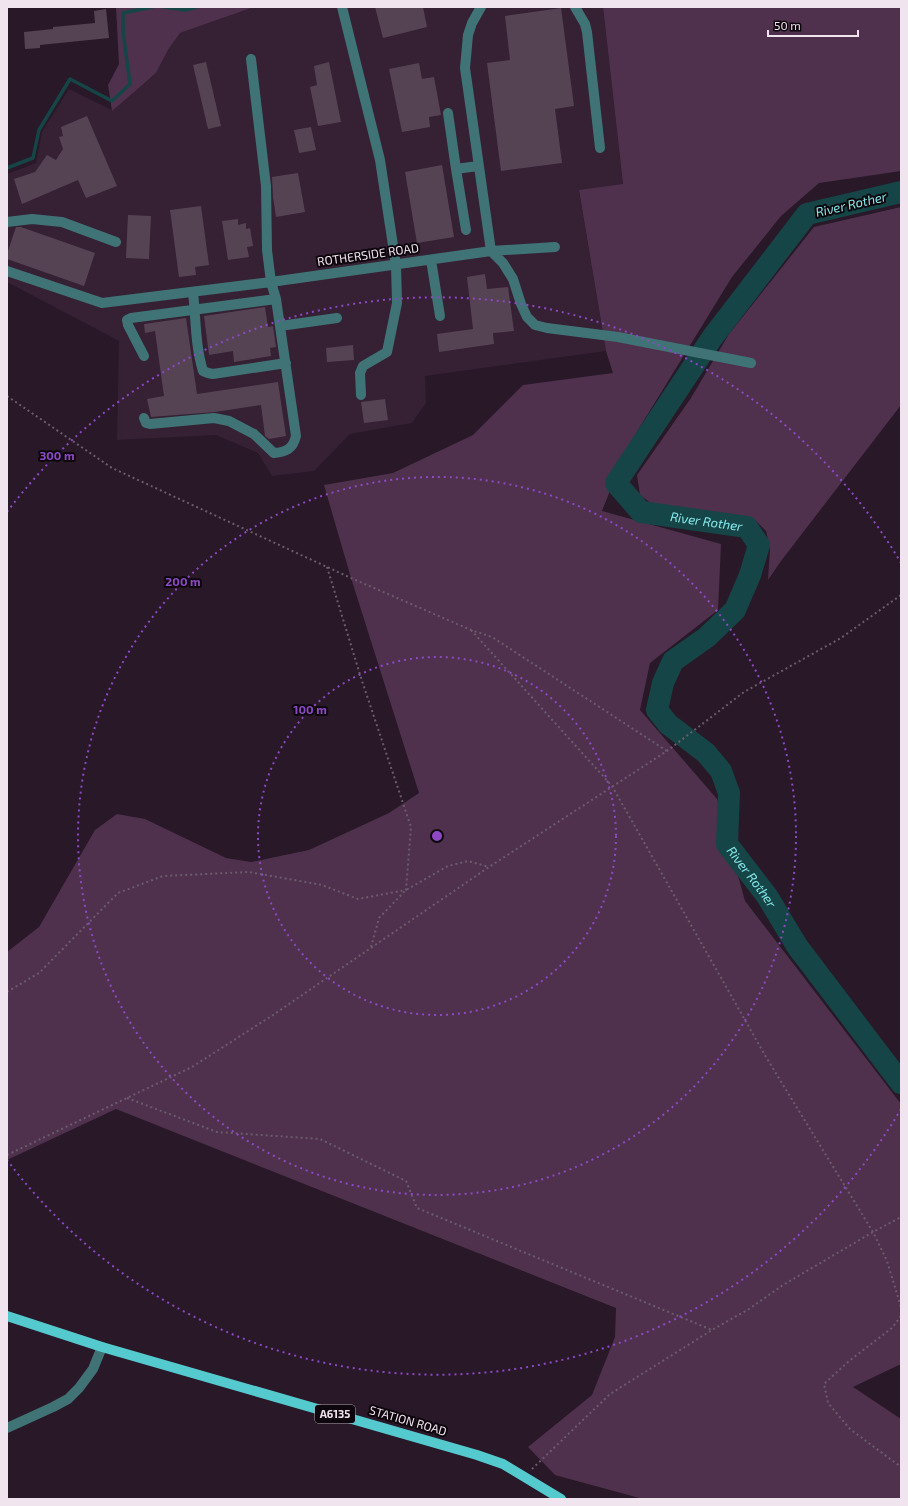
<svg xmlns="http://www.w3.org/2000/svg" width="908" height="1506" font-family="'Exo 2',sans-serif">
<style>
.built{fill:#352034}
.green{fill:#4f314e}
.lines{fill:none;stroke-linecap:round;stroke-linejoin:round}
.stream{stroke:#154547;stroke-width:3.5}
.river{stroke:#154547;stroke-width:22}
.building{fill:#554354}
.path{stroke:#6b5c6b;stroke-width:2;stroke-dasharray:2 3;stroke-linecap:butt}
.minor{stroke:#407375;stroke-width:10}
.major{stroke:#55cace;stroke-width:10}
.ring{fill:none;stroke:#8d48c6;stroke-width:2;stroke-dasharray:2 4}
.labels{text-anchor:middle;stroke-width:4;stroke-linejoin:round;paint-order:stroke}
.shield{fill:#0d060c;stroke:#aca1ab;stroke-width:1}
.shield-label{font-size:11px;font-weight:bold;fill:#f0e4ef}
.street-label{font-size:12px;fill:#f0e4ef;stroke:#0d060c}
.water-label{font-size:13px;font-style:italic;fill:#84e7ea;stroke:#0d060c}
.centre{fill:#8d48c6;stroke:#0d060c;stroke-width:2}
.ring-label{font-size:12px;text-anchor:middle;font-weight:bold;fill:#8d48c6;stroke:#0d060c;stroke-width:4;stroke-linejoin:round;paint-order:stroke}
</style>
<rect width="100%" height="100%" fill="#281828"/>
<path class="built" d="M254 7H603L623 185 579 191 606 351 425 376 426 403 412 423 350 434 314 471 272 476 258 453 216 435 117 440 119 341 7 282V174L36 163 42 132 69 89 112 110 156 73 168 50 180 33Z"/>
<path class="green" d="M116 7H254L180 33 168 50 156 73 112 111 108 85 119 64Z
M603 7H901V171L819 183 781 216 732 277 627 448 602 511 721 544 718 610 650 663 640 710 717 799 745 901 901 1104V1364L853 1387 901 1419V1499H643L555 1475 528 1447 592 1395 615 1337 616 1308 116 1109 7 1160V952L39 927 95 830 117 814 145 819 226 858 251 862 309 850 389 813 419 793 351 578 324 485 393 473 473 435 523 385 613 373 606 351 579 190 623 184Z
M901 207V405L781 561 768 580 770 549 766 531 753 518 652 504 640 495 637 475 691 398 729 334 814 227Z"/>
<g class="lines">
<path class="stream" d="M164 7 186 10 197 7
M7 168 33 158 39 130 70 79 112 101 130 84 123 31V13L152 7"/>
<path class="river" id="s1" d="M901 192 807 214 712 338 616 483 641 512 747 527 759 545 750 575 735 610 707 637 673 661 663 683 657 710 668 724 706 753 721 771 729 793 727 844 767 896 797 946 901 1083"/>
</g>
<path class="building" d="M375 7H423L427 27 383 38Z
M561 8 574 106 555 109 562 163 501 171 487 63 510 60 505 16Z
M106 9 109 38 40 45V48L25 49 24 32 53 29V27L95 23 94 11Z
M206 62 221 126 208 129 193 65Z
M329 62 341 122 318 126 310 87 317 85 314 66Z
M419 63 422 79 434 77 441 115 429 117 430 127 402 132 389 69Z
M87 116 117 186 86 198 78 180 22 204 14 179 35 172 47 155 56 160 63 149 59 137 63 136 61 127Z
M311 127 316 150 299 153 294 130Z
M442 165 454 237 417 243 405 172Z
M298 173 305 212 276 217 273 197 272 177Z
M201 206 209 265 195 267 196 275 179 277 170 210Z
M128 215 151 216 149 259 126 258Z
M238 219V225L246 223V229L250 228 253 246 247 247 249 257 228 260 222 221Z
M16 227H21L95 253 84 286 7 259V254Z
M485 274 487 289 508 287 514 331 493 333 494 344 439 352 437 334 473 329 467 277Z
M265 307 268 327 273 326 276 347 270 348 271 356 234 362 233 351 209 355 204 316Z
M186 318 197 394 278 382 286 436 269 439 265 436 261 405 215 412 151 417 147 399 164 396 155 331 145 333 144 324Z
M353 345 354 360 327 362 326 348Z
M385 399 388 420 364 423 361 402Z"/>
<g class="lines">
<path class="path" d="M7 396 112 468 351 578 471 630 492 637 667 751
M471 630 612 786 766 1057 873 1232 887 1261 901 1307
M371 947 379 918 406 890 448 866 468 861 489 867
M7 992 39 973 118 893 163 876 249 872 322 885 358 899 406 890 411 827 362 681 327 567
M127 1098 217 1132 320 1139 406 1181 417 1208 712 1330
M7 1155 192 1067 273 1015 489 867 667 751 744 692 841 638 901 595
M901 1316 892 1328 849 1361 824 1384 828 1403 850 1429 901 1467
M532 1469 610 1394 712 1330 749 1309 783 1285 873 1232 901 1217"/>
<path class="minor" d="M342 7 380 160 396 265 397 303 387 352 363 366 360 373 361 395
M575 7 585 24 587 32 600 148
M448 113 456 169 478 166
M456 169 466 230
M7 222 32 219 62 222 116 242
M491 251 503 263 513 279 521 304 527 317 535 325 547 328 618 337 751 363
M491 251 555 247
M431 260 440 316
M7 271 102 303 271 282 491 251 465 68 468 35 472 23 481 7
M193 292C196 318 195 345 203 371L208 373 213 374 286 363
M280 326 337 318
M144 356 128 325 127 320 131 318 276 299
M144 418 146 423 150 424 214 418 229 421 254 434 274 453C286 452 293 449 296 436L276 299 271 282 267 250 266 186 251 59
M7 1428 53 1407 68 1399 79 1388 93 1369 102 1347"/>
<path class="major" d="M7 1316 102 1347 477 1455 503 1464 561 1499"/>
</g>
<g class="ring">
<circle cx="437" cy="836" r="179"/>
<circle cx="437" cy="836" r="359"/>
<path d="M901 1109A538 538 0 0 1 7 1160M7 512A538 538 0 0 1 901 563"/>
</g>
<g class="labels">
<rect class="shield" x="315" y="1405" width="40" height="18" rx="3"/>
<g class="shield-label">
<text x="335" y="1418">A6135</text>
</g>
<g class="street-label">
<text transform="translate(368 255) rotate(-8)" y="4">ROTHERSIDE ROAD</text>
<text transform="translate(408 1421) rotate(16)" y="4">STATION ROAD</text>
</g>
<g class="water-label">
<text transform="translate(851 204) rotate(-13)" y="5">River Rother</text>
<text dy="5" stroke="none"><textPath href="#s1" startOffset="531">River Rother</textPath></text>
<text dy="5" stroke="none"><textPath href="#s1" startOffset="1000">River Rother</textPath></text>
</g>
</g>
<circle cx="437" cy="836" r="6" class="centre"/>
<g class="ring-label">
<text x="57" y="460">300 m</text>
<text x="183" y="586">200 m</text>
<text x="310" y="714">100 m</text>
</g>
<rect width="908" height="1506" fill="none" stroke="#f0e4ef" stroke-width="16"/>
<path d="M768 30v6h90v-6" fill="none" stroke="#f0e4ef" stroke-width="2"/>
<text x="774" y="30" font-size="12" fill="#f0e4ef" stroke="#0d060c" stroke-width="3" paint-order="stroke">50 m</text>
</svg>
